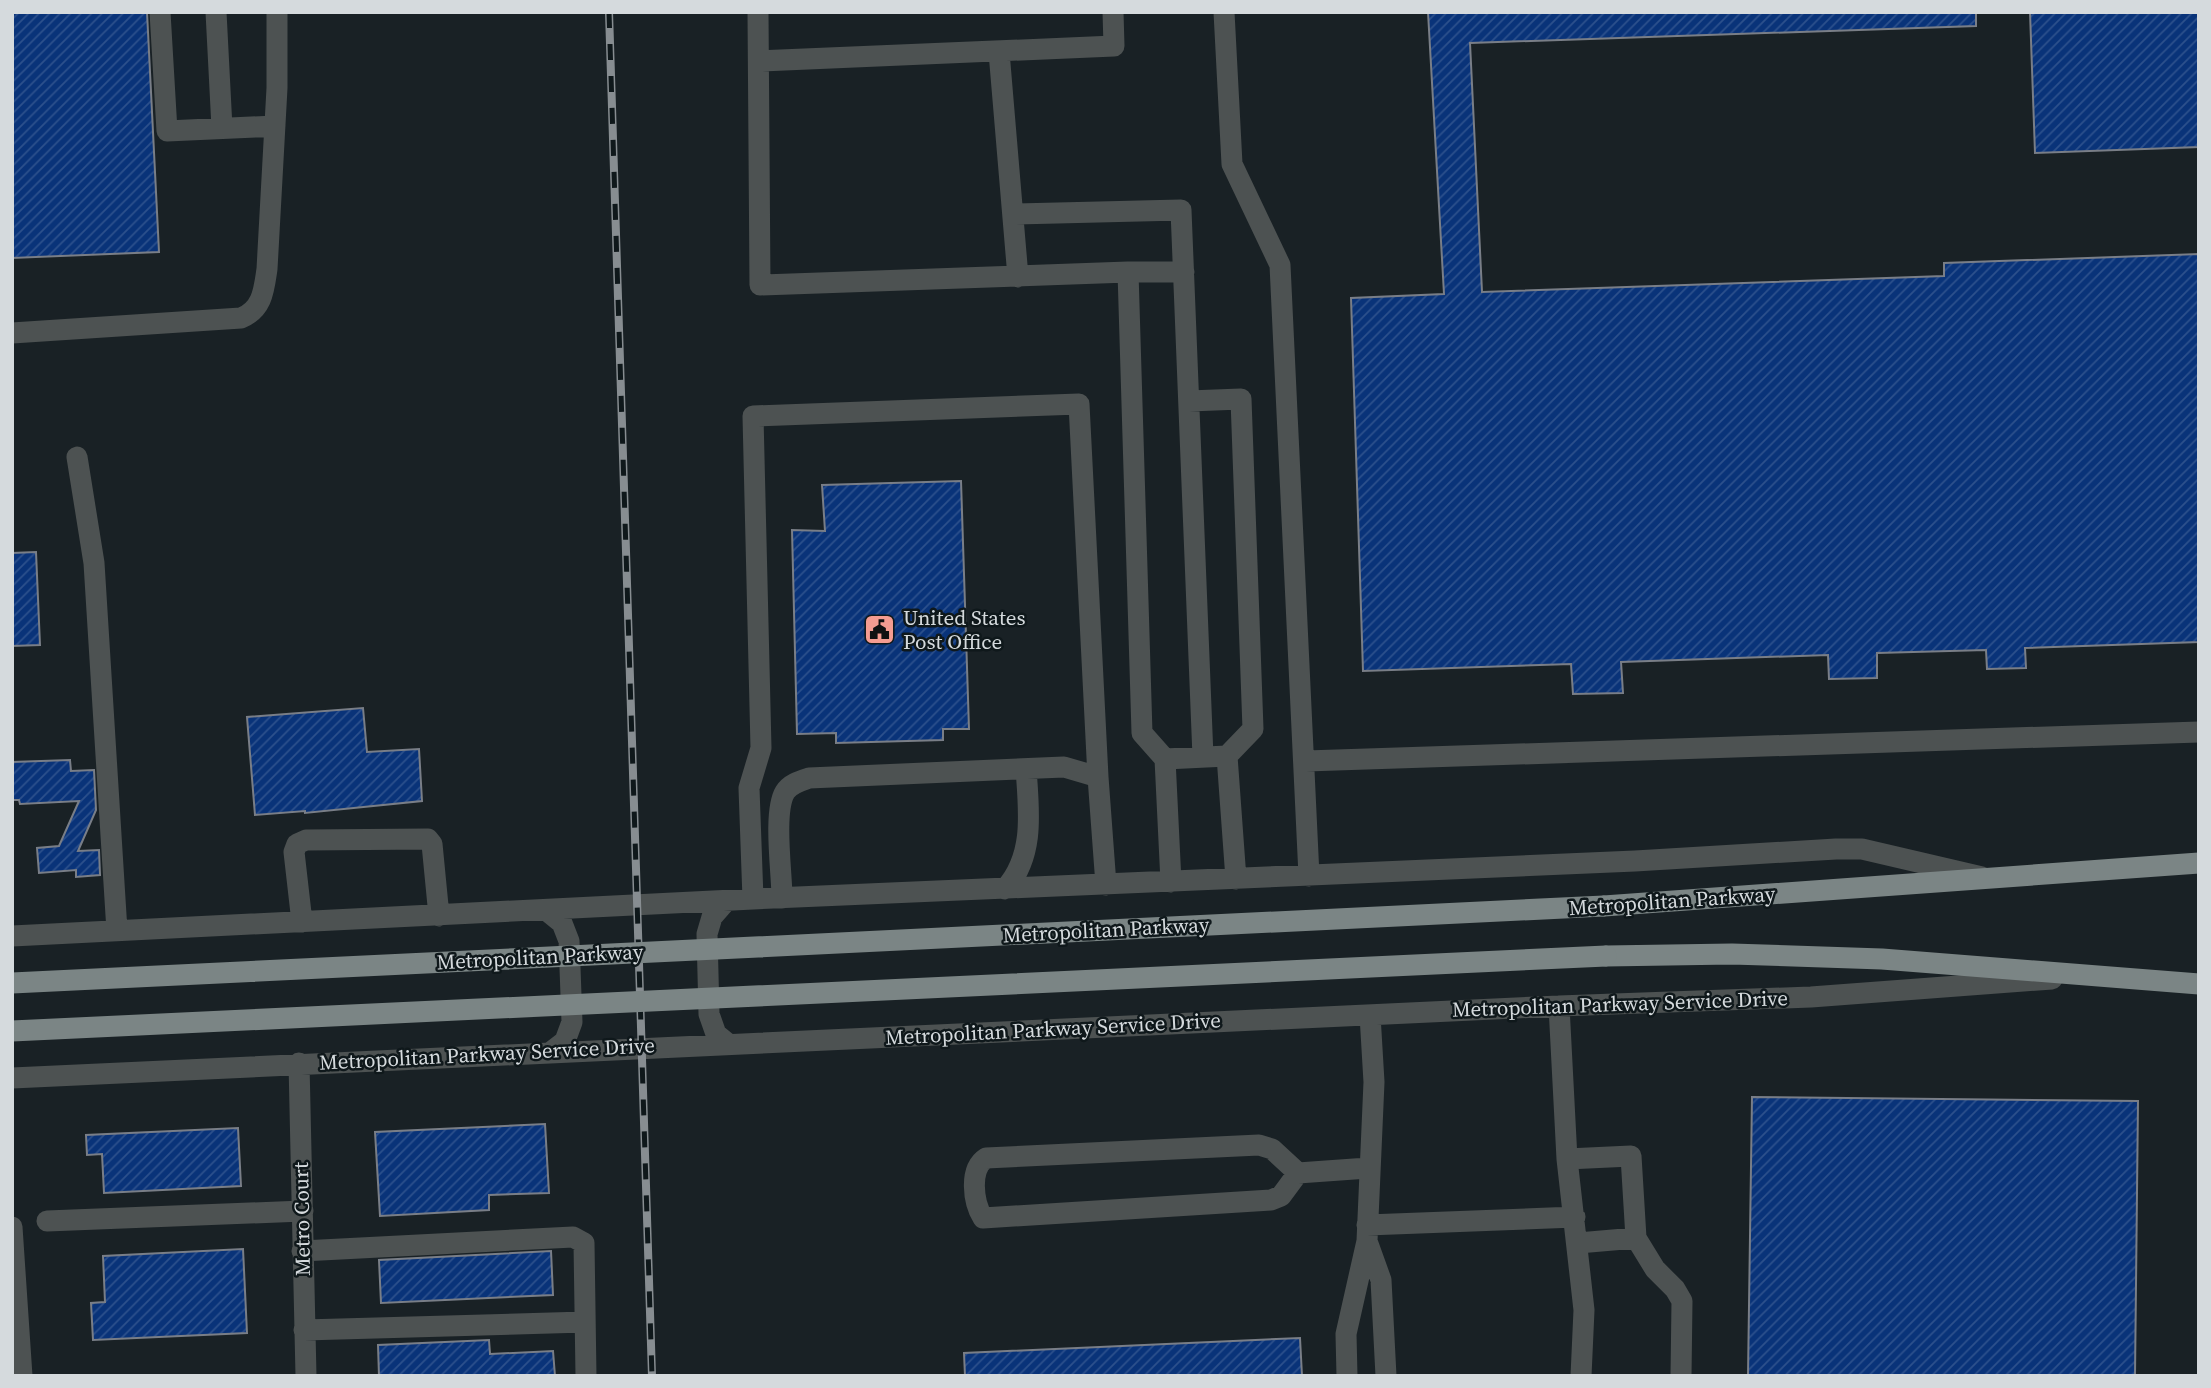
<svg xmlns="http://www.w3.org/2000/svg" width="2211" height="1388" font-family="'Source Serif 4',serif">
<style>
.building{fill:url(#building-hatch);stroke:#797e87;stroke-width:2}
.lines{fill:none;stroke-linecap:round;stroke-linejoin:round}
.minor{stroke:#4d5252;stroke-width:21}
.major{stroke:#7b8585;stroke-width:21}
.rail-casing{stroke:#878d91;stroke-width:8}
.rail{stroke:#0f181b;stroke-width:5;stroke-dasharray:16;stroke-linecap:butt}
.major-bridge{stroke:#7b8585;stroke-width:21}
.labels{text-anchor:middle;stroke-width:5;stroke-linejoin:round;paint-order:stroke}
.poi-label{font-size:21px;fill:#d5dadd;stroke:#0f181b;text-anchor:start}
.street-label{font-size:21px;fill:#d5dadd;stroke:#0f181b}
</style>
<defs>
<pattern id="building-hatch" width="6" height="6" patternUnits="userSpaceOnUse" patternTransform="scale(1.75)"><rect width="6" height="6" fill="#093379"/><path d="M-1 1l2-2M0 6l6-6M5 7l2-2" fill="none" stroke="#2c508c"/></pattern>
</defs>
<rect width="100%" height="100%" fill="#192125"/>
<path class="building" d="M12 12H147L159 252 12 258Z
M1428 12H1976V26L1470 43 1482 292 1944 276V263L2199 254V642L2025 648 2026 668 1987 669 1986 650 1877 653V678L1829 679 1828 655 1621 662 1623 693 1573 694 1571 664 1363 671 1351 298 1444 294Z
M2030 12H2199V147L2035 153Z
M961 481 969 729H943V740L836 743V733L797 734 792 530 825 531 822 485Z
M36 552 40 645 12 646V553Z
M363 708 367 752 419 749 422 801 305 813V811L255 815 247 717Z
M70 760 71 771 94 770 96 810 78 851 99 850 100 875 76 877V870L39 873 37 848 59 846 79 801 20 804 19 800H12V762Z
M1752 1097 2138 1101 2135 1376H1748Z
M545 1124 549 1193 489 1195V1210L380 1216 375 1132Z
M238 1128 241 1186 104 1193 102 1154 87 1155 86 1135Z
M243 1249 247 1333 93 1340 91 1303 105 1302 103 1256Z
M551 1251 553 1295 381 1303 379 1260Z
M1300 1338 1302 1376H965L964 1353Z
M489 1340 490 1354 553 1351 555 1376H379L378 1345Z"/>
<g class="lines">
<path class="minor" d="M160 12 167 131 275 126
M216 12 222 128
M758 12 760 285 1128 272 1142 733 1165 759
M1224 12 1232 164 1280 265 1309 876
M999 52 1018 277
M759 61 1114 46 1113 12
M1015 214 1181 210 1203 757
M1128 272H1184
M12 333 241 318C263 309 264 289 267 269L277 88V12
M1189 401 1241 399 1253 729 1227 756
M77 457 94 563 117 931
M1306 761 2199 732
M1171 882 1165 759 1227 756 1236 879
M1005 889C1035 856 1029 811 1026 769
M782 898C782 873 773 812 785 792 790 784 800 781 809 778L1064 767 1098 777 1106 885
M753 899 749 788 761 748 753 416 1079 404 1098 777
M726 901 712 917 707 934 709 1014 716 1034 727 1043
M546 910 562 923 569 941 572 1022 565 1041 552 1051
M302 922 294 852 297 844 306 840 428 839 432 844 439 916
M12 936 753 899 1635 861 1836 849H1862L1982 877
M1559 1006 1567 1159 1584 1310 1581 1376
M299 1063 306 1376
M12 1078 1559 1006 1811 997 2052 979
M1567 1159 1631 1156 1636 1238 1655 1269 1675 1289 1682 1301 1681 1376
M1298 1173 1281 1196 1271 1200 983 1218C973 1202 969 1169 986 1158L1259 1145 1272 1149 1298 1173 1368 1168
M47 1221 303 1211
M1367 1225 1575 1217
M12 1227 22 1376
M1367 1241 1381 1280 1386 1376
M1578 1243 1636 1238
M302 1251 573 1237 584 1243 586 1376
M304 1330 585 1322
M1347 1376 1346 1334 1367 1241 1374 1082 1370 1015"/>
<path class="major" d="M1604 906 2199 863
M1606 956 1732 954 1882 959 2199 984"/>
<defs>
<path id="rail" d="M609 12 652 1376"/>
</defs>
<use href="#rail" class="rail-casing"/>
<use href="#rail" class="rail"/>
<path class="major-bridge" d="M12 983 1604 906
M12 1031 1606 956"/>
</g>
<defs>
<symbol id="civic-square" viewBox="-11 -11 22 22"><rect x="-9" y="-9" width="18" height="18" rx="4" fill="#f59c91" stroke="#0f181b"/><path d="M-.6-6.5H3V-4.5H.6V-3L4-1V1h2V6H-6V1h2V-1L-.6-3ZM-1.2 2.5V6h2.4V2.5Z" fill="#111"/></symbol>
</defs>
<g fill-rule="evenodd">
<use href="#civic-square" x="862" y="612" width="35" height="35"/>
</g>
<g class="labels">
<g class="poi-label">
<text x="903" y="625">United States<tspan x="903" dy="24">Post Office</tspan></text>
</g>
<g class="street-label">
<text transform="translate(1672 901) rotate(-4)" y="7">Metropolitan Parkway</text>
<text transform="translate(1106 930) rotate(-3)" y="7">Metropolitan Parkway</text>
<text transform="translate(540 957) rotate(-3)" y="7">Metropolitan Parkway</text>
<text transform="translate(1620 1004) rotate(-2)" y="7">Metropolitan Parkway Service Drive</text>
<text transform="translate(1053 1029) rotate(-3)" y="7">Metropolitan Parkway Service Drive</text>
<text transform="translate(487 1054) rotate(-3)" y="7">Metropolitan Parkway Service Drive</text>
<text transform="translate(302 1219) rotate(-91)" y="7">Metro Court</text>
</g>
</g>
<rect width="2211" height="1388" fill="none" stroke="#d5dadd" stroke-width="28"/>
</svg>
